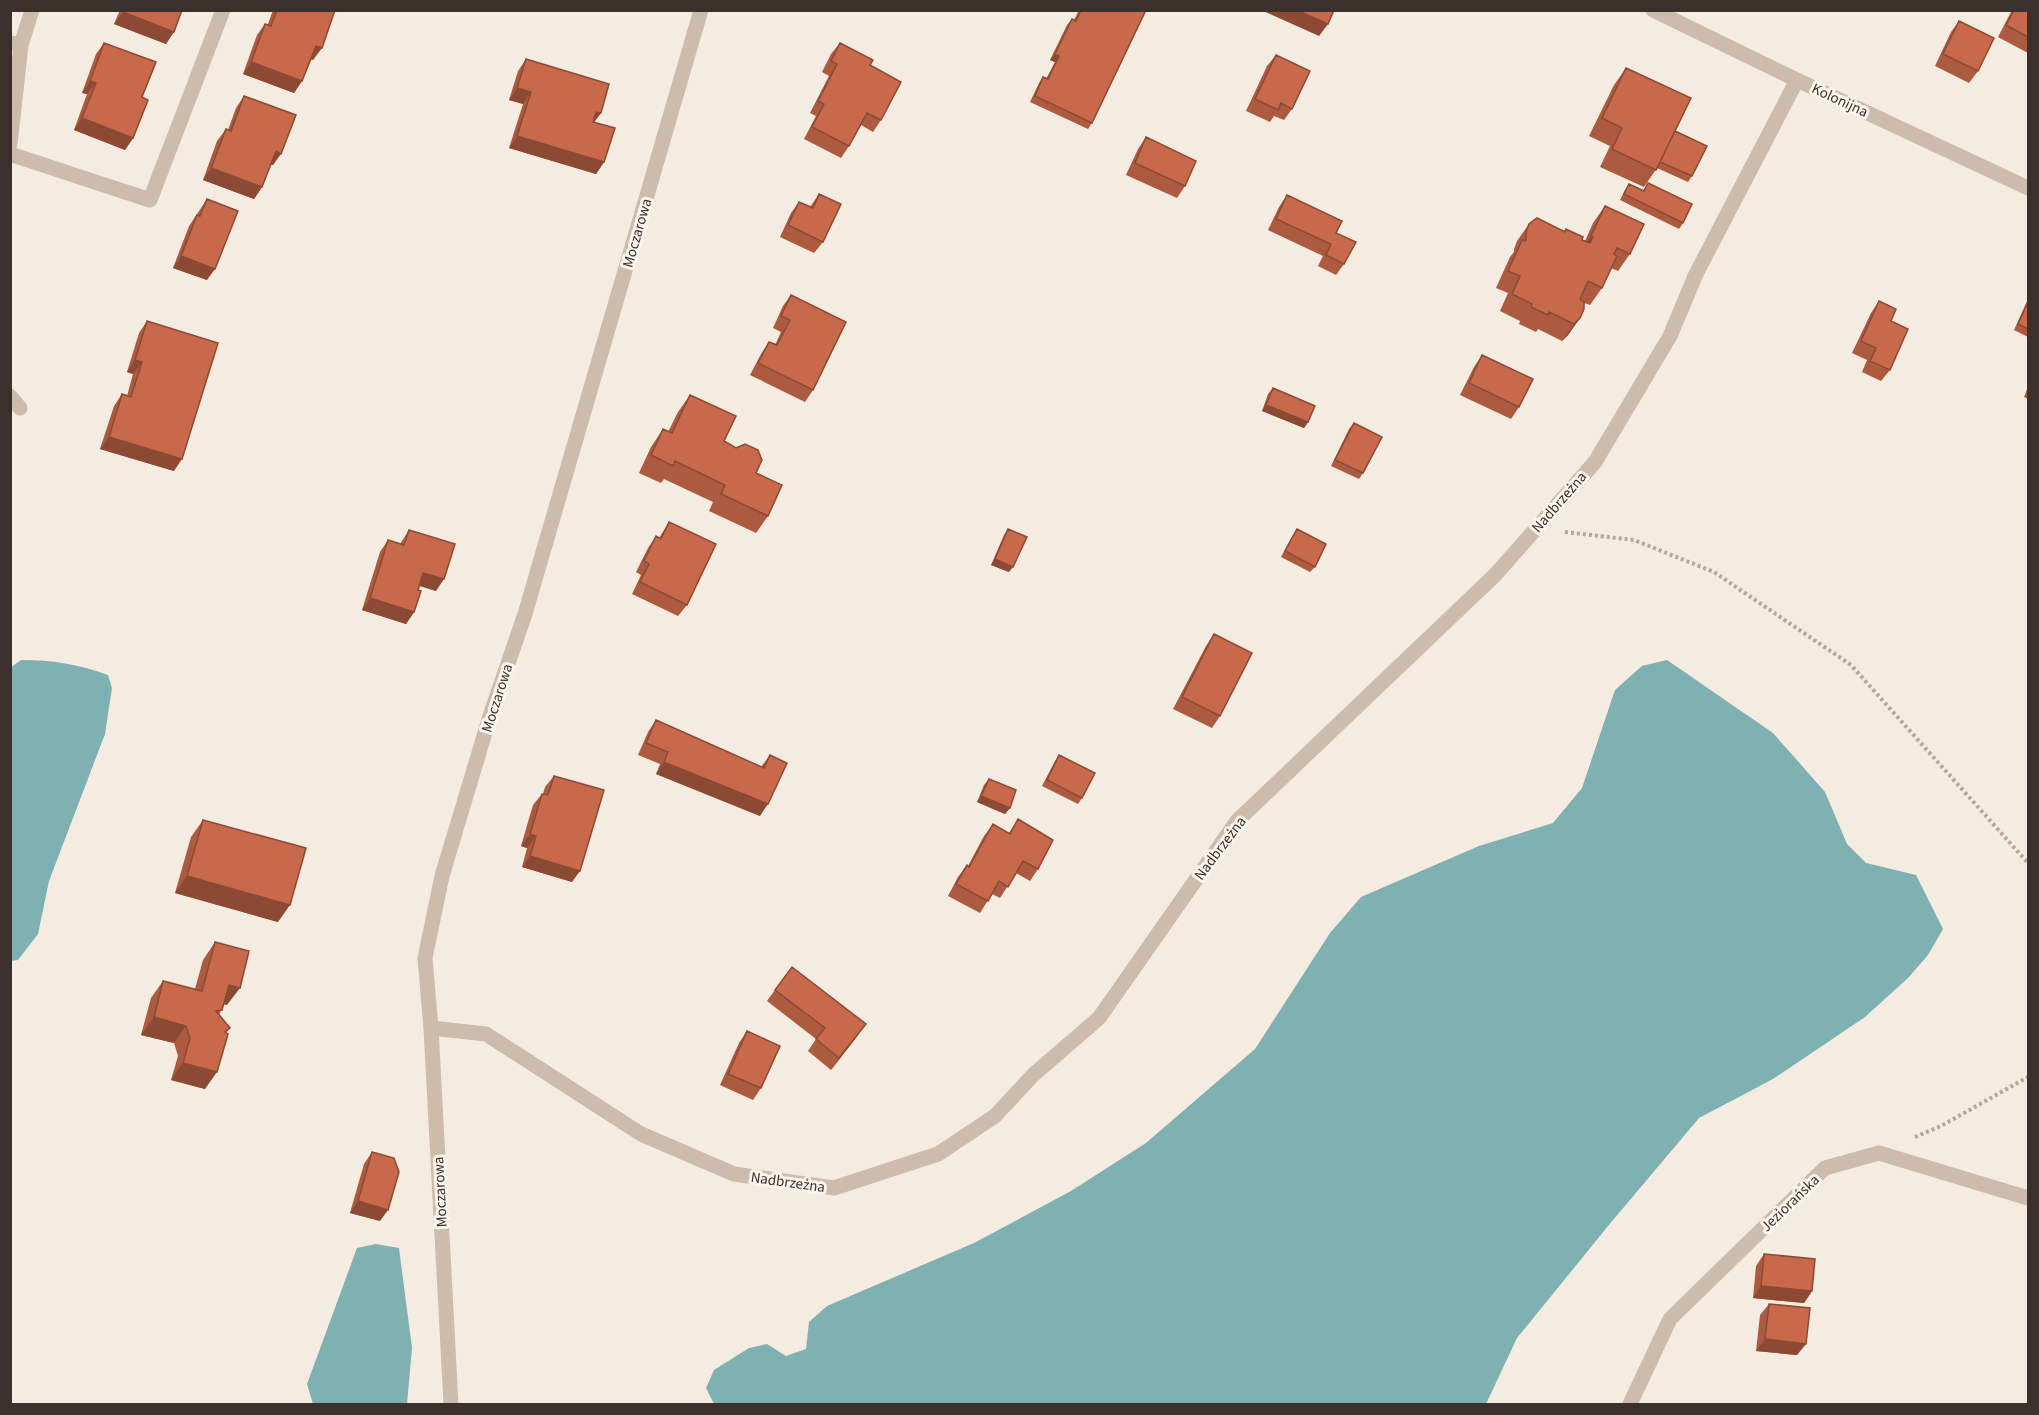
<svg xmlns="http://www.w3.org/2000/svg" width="2039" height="1415" font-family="'Source Sans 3',sans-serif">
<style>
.water{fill:#7fb0b2}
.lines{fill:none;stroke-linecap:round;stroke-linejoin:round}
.path{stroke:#b9a596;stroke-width:4;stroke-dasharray:3 3;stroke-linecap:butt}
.minor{stroke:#cdbbac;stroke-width:15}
.wall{fill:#ac5a40}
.shaded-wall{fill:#8c4a34}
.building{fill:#c8694b;stroke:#8c4a34;stroke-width:1.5}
.labels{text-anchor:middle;stroke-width:6;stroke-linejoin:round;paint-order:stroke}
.street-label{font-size:15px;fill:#3b302b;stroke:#fbf5ee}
</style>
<rect width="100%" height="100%" fill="#f4ebe1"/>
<path class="water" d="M21 660C52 660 78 664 108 675L112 688 105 734 49 881 38 934 18 960 11 961 10 668Z
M1667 660 1773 733 1825 792 1847 844 1866 863 1916 875 1943 929 1928 955 1908 978 1865 1017 1773 1079 1699 1118 1608 1226 1517 1338 1486 1404H714L706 1388 714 1370 749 1348 767 1344 786 1356 806 1349 809 1322 827 1306 974 1243 1071 1191 1146 1143 1255 1049 1330 933 1361 897 1479 846 1553 823 1582 788 1615 690 1642 666Z
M376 1244 399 1248 412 1348 407 1404H313L307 1384 357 1248Z"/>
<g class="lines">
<path class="path" d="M1565 532 1634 540 1714 572 1851 665 2028 863
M1915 1137 1941 1126 2028 1077"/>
<path class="minor" d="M1653 10 1797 80 2028 188
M10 43 21 45 32 10
M10 144 21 45
M10 154 150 200 223 10
M10 396 20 408
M431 1028 486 1034 641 1134 734 1174 834 1188 938 1154 995 1116 1033 1075 1099 1018 1237 821 1495 575 1595 462 1670 336 1696 274 1797 80
M451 1404 431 1028 425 958 442 876 490 716 525 614 701 10
M1630 1404 1670 1319 1825 1168 1879 1153 2028 1198"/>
</g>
<path class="wall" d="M120 10H182L166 44 114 24Z
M273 10H335L313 60 311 59 302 81 294 93 243 74 257 35 265 24H268Z
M1079 10H1146L1092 123 1088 129 1030 102 1039 83 1043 77 1046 79 1055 62 1050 60 1067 25 1072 19 1074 20Z
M2012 10H2028V53L1998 37Z
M1959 21 1978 71 1969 83 1935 66 1951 32Z
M104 43 142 97 133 138 125 150 74 130 87 94 82 93 96 54Z
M840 43 870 65 881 120 873 132 861 125 849 146 841 158 804 139 816 116 810 113 829 76 822 72 831 54Z
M1276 55 1292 109 1284 120 1274 116 1270 122 1246 111 1267 66Z
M526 59 601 113 594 122 604 162 596 174 509 148 523 104 509 100 518 71Z
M1626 68 1675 131 1692 176 1688 182 1657 168 1644 187 1600 167 1610 146 1589 136 1614 85Z
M244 96 273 165H271L262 187 254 199 203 180 217 141 226 129 228 130 236 108Z
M1146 137 1185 186 1177 198 1126 175 1138 149Z
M1648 183 1683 223 1679 229 1620 200 1625 190 1629 184 1643 191Z
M819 194 823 242 814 253 780 237 791 213 799 202 810 207Z
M1287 195 1336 233 1344 264 1336 275 1318 266 1323 256 1268 230 1279 207Z
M207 199V280L173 268 189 226Z
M1605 206 1630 254 1618 271 1611 268 1602 288 1590 305 1584 303 1580 318 1568 335 1562 341 1538 329 1536 332 1519 324 1520 321 1500 311 1508 293 1496 288 1510 257 1514 252V249L1517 241 1529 224 1564 231 1566 229 1585 241 1593 223Z
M791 295 813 390 805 402 750 375 761 354 769 342 775 345 781 332 773 328 783 306Z
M2028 299V337L2014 330Z
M1879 301 1891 321 1890 370 1881 381 1862 372 1867 360 1852 353 1871 313Z
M147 321 174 471 100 449 114 406 122 394 127 396 133 374 127 372 139 333Z
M1482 355 1519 407 1511 419 1460 395 1474 367Z
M2028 387V399L2024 397Z
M1273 388 1308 422 1304 428 1262 411 1268 394Z
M690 395 724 441 756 473 768 516 756 533 709 511 713 502 664 479 661 483 639 473 651 447 663 429 668 432 678 412Z
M1354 423 1363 473 1359 479 1331 466 1349 429Z
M669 522 687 605 678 616 632 594 641 575 636 572 648 548 656 536 659 538Z
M1008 529 1009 572 991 565 1004 535Z
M1297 529 1315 567 1310 572 1281 557 1293 535Z
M409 530 436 591 419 586 414 612 406 624 362 610 380 552 388 540 400 544Z
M1214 634 1220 716 1212 728 1173 709 1206 646Z
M656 720 761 767 770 755 760 816 656 774 660 764 638 755 648 732Z
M1059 755 1082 798 1078 804 1042 786 1055 761Z
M554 776 572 882 522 867 527 848 521 846 533 805 542 794H543L545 787Z
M989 779 1010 808 1005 814 977 802 984 785Z
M1018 819 1038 869 1030 881 1016 873 1000 898 992 894 980 913 948 896 958 877 967 865 968 866 984 836 993 824 1009 833Z
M203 820 278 922 175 893 191 837Z
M215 942 227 1005 224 1004 219 1015 230 1028 226 1033 205 1089 171 1080 178 1056 174 1043 141 1035 151 998 163 981 195 989 203 960Z
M775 990 858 1035 831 1070 808 1051 816 1039 767 1001Z
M747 1031 761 1088 753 1100 720 1085 739 1043Z
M372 1152 380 1221 350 1213 364 1164Z
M1764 1254 1812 1291 1804 1303 1753 1298 1756 1266Z
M1769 1304 1797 1355 1756 1351 1760 1315Z"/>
<path class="shaded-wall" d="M1261 10H1296L1328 24 1319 36Z
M123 12 174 32 166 44 114 24Z
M316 46 322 48 313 60 308 58Z
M1055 54 1059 56 1055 62 1050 60Z
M251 62 302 81 294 93 243 74Z
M90 81 96 83 87 94 82 93Z
M517 88 531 92 523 104 509 100Z
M596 112 601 113 592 125Z
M82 118 133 138 125 150 74 130Z
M517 136 604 162 596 174 509 148Z
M276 151 281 154 273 165 267 163Z
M211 168 262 187 254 199 203 180Z
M1591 236 1593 237 1581 254 1579 253Z
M181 256 215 269 207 280 173 268Z
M1580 318 1568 335 1562 341 1574 324Z
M135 360 142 362 133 374 127 372Z
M1266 405 1308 422 1304 428 1262 411Z
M109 437 182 459 174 471 100 449Z
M995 559 1013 567 1009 572 991 565Z
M423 573 444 579 436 591 415 584Z
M370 598 414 612 406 624 362 610Z
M664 762 768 804 760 816 656 774Z
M981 796 1010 808 1005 814 977 802Z
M530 834 536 836 527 848 521 846Z
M530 856 580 871 572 882 522 867Z
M187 876 290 905 278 922 175 893Z
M229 985 240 988 227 1005 217 1002Z
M154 1017 186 1026 174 1043 141 1035Z
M866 1024 858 1035 831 1070 839 1058Z
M183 1063 217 1072 205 1089 171 1080Z
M358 1201 388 1210 380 1221 350 1213Z
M1761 1286 1812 1291 1804 1303 1753 1298Z
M1765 1339 1806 1344 1797 1355 1756 1351Z"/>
<path class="building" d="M123 10H182L174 32 123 12Z
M277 10H335L322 48 316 46 302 81 251 62 265 24 271 26Z
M1081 10H1146L1092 123 1035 96 1043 77 1048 79 1059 56 1055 54 1072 19 1076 21Z
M1296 10H1334L1328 24Z
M2014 10H2028V37L2006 25Z
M1959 21 1994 38 1978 71 1943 54Z
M104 43 156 62 142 97 148 100 133 138 82 118 96 83 90 81Z
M840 43 873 60 870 65 901 82 881 120 867 113 849 146 812 127 824 104 818 101 837 64 831 61Z
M1276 55 1310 71 1292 109 1281 103 1278 110 1255 99Z
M526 59 609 84 601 113 596 112 593 122 615 128 604 162 517 136 531 92 517 88Z
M1626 68 1691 98 1656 170 1612 149 1622 128 1602 118Z
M244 96 296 115 281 154 276 151 262 187 211 168 226 129 231 131Z
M1675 131 1707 146 1692 176 1660 162Z
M1146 137 1196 161 1185 186 1135 163Z
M1648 183 1692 204 1683 223 1624 194 1629 184 1644 191Z
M819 194 841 204 823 242 788 225 799 202 813 208Z
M1287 195 1342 221 1336 233 1356 242 1344 264 1326 255 1331 244 1276 219Z
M207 199 238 211 215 269 181 256 197 215 200 216Z
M1605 206 1644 224 1630 254 1617 248 1614 254 1617 256 1602 288 1588 281 1580 299 1584 302V309L1580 318 1574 324 1549 312 1548 315 1531 307 1532 304 1512 294 1520 276 1508 271 1522 240 1525 241 1526 239V232L1529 224 1537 218 1565 232 1566 229 1583 237 1582 240 1590 243 1593 237 1591 236Z
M791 295 846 322 813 390 758 363 769 342 777 345 790 320 781 316Z
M1879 301 1896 309 1891 321 1908 329 1890 370 1870 361 1876 348 1861 341Z
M2028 302V329L2018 324Z
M147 321 218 343 182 459 109 437 122 394 131 397 142 362 135 360Z
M1482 355 1533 379 1519 407 1469 383Z
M1273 388 1315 406 1308 422 1266 405Z
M690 395 736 416 724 441 736 448 745 444 758 450 762 460 756 473 782 485 768 516 721 494 725 485 675 461 673 466 651 455 663 429 672 433Z
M1354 423 1382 437 1363 473 1335 460Z
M669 522 716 544 687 605 640 582 649 564 644 561 656 536 661 539Z
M1008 529 1027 537 1013 567 995 559Z
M1297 529 1326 544 1315 567 1285 551Z
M409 530 455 544 444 579 423 573 418 590 421 591 414 612 370 598 388 540 404 545Z
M1214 634 1252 653 1220 716 1182 697Z
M656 720 764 768 770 755 787 763 768 804 664 762 668 752 646 743Z
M1059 755 1095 773 1082 798 1047 780Z
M554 776 604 790 580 871 530 856 536 836 530 834 542 794 548 795Z
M989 779 1016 790 1010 808 981 796Z
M1018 819 1053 840 1038 869 1023 861 1008 887 999 881 988 901 956 884 967 865 969 867 993 824 1010 834Z
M203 820 306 848 290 905 187 876Z
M215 942 249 951 240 988 229 985 222 1010 216 1011 230 1028 225 1032 228 1034 217 1072 183 1063 190 1038 186 1026 154 1017 163 981 202 991Z
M792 967 866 1024 839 1058 816 1039 825 1028 775 990Z
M747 1031 780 1046 761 1088 728 1074Z
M372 1152 394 1158 399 1172 388 1210 358 1201Z
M1764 1254 1815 1259 1812 1291 1761 1286Z
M1769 1304 1810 1308 1806 1344 1765 1339Z"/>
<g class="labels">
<g class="street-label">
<text transform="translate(1840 100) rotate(25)" y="5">Kolonijna</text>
<text transform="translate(637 233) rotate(-74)" y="5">Moczarowa</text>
<text transform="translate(1559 502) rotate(-49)" y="5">Nadbrzeżna</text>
<text transform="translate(497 698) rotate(-72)" y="5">Moczarowa</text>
<text transform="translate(1220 848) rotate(-53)" y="5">Nadbrzeżna</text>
<text transform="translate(788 1182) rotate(8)" y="5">Nadbrzeżna</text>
<text transform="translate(440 1192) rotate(-93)" y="5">Moczarowa</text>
<text transform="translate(1790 1203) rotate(-44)" y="5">Jeziorańska</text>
</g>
</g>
<rect width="2039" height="1415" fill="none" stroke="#3b302b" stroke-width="24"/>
</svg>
